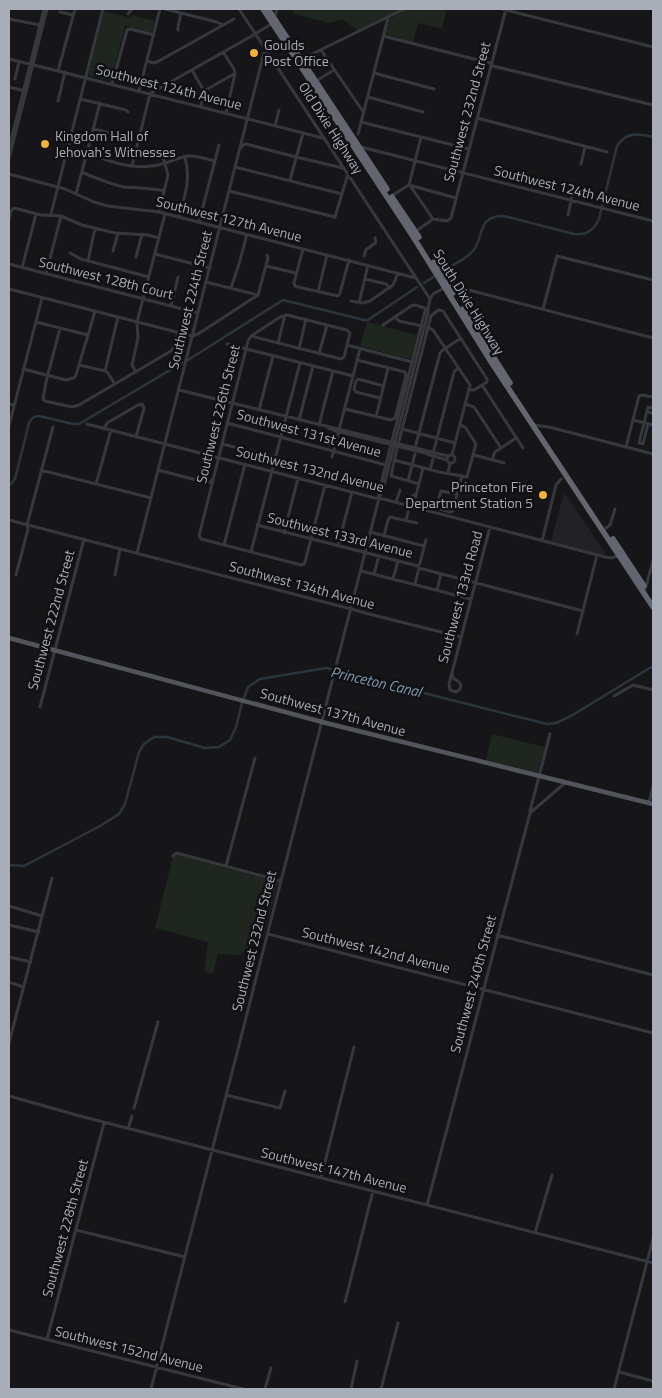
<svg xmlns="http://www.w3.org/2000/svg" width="662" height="1398" font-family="'Titillium Web',sans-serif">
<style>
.built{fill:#222225}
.green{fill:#1e261f}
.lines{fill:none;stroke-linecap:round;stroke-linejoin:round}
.canal{stroke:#2c353c;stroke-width:2.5}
.minor{stroke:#37383d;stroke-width:3}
.major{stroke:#53555c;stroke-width:4.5}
.highway{stroke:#63666e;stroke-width:5.5}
.poi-dot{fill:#f2b134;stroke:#111113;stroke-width:2}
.labels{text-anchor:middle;stroke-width:5;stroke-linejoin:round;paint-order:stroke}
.poi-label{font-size:14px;fill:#a8adb8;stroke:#111113;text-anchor:start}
.street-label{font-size:14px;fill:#a8adb8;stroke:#111113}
.water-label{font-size:15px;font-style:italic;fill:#7f9bb3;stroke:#111113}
</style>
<rect width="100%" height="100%" fill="#161618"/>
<path class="built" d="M564 492 606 554H597L551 541Z"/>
<path class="green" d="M291 9H402L358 31 342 19 329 23 295 14Z
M406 9H447L442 29 418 23 413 43 385 34 390 19Z
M104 11 131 18 132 15 155 21 152 33 125 26 111 81 88 75Z
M367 322 417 335 411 358 409 359 360 346Z
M492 734 545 747 538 773 486 760Z
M177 854 278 882 263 938 240 955 218 954 213 974 204 971 208 942 155 928 173 857Z"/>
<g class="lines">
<path class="canal" d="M443 271C453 265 466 259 473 251 485 236 476 216 504 216L574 234C587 235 593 231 599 219L617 146C626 131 639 134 653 137
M424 283 435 276
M188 360 283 300 364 320H368L417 287
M9 486 15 479 29 423C31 419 34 416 39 416L73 424H79L182 363
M9 865 24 866 100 826 119 814 125 804 139 752 144 744 154 737H167L205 748 219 747 230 740 236 727 242 703 248 687 260 679 326 668 356 676 547 724 556 723 571 716 653 666"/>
<path class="minor" d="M165 9 217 22 223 25
M239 9 430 299
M502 9 653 47
M60 12 73 15
M128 14 132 9
M9 19 40 25
M178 30V27L181 13
M383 36 490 63 493 66 653 105
M321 50 364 113
M223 52 234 69 235 74 226 113
M9 59 58 71 323 138
M302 59 404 9
M147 61 154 63 157 62 234 19
M192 70 204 91 201 107
M58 71 75 9
M374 73 434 89
M15 79 19 62
M316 81 334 70
M112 84 127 30 130 29 154 35
M9 87 25 91
M139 91 160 9
M204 91 234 74
M151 93 250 37 273 23 277 9
M368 97 423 112
M80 99 126 110 128 112
M58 101 65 72
M477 118 607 152
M361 122 469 149
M275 126 279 110
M94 129 121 136
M358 134 388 18
M242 147 243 145 246 144 296 157
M361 147 653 221
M9 148 44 9
M88 153C109 161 128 169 151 166 165 165 176 158 188 156 197 155 206 159 215 161
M296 157 343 168
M9 159 47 9
M581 164 585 147
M132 166 150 94
M235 167 342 194
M83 173C97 178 109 184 124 187 138 188 151 188 164 191
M9 174 65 189 94 202 108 206 159 212 416 278
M290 180 303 133
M409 185 421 137
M409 185 456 198
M411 187 433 219
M229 191 335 217 348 174
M76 194 100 103
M391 196 409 185
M159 212 168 175 161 149
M51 214 103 9
M568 215 574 187
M179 217C185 194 191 181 185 157
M433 219 447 221 451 218 506 9
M9 220 11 211 14 208 41 215 61 216 82 225 115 233 148 235 159 238
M199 222 219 145
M415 232 433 219
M303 249 294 283 295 286 298 287 338 296 340 293 349 260
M113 251 118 233
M70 253 81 259 149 277
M155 254 210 268
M364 256 366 250 376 242 375 238
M136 257 142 234
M88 261 95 228
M9 264 198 313
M266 266 296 273
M22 268 36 214
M46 274 61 216
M365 279 386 284 390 288
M206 282 258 295
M450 287 465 289 653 338
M231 288 239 264 246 238V236L243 233
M9 289 192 336 198 334 258 295
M318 292 327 255
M258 295 268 258 267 255
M351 301 363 303 370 301 393 285 398 273
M359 303 368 265
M171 306 178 277
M543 309 557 256 653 280
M395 317 399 321 422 326
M36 322 88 335
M383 325 411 306 415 305 428 309
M428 327 433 330 470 385 452 455
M60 328 46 382 43 399 45 401 72 407 79 405 171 351 174 347 178 332
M251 336 341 359 344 357 350 333 347 330 287 315 280 317 251 336 248 341 199 536 201 539 301 565 304 564 305 562 325 485
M278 343 285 315
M227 344 353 376
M347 345 412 362
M299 349 306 319
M319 354 327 325
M79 365 105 371
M23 369 66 380 74 378 76 375C82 354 89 333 95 311
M105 371 118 317
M105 371 107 372 115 384
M136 372 132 365 138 338 137 322 165 214
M482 385 523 448
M179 390 448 456
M380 398 356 392 354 389 356 381 358 379 384 386
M9 404 14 405
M465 404 474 407 501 448
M345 409 391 420 395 418 406 375 405 372 357 360
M259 410 273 356
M647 412 653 413
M376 417 388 368
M299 420 313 366
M633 420 653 425
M227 423 386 465
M87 424 375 498 383 499 605 557 612 558 619 555
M648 424 643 444 639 443 648 407 653 408
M319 425 333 371
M533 425 549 427 653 454
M9 426 42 298
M328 428 336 431 425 453
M104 429 107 423 138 405 142 404 144 408 136 437
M402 429 455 443
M399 441 431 316 438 310 443 311 487 379V382L474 390H469
M222 444 275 457
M626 447 639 396 642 395 653 397
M397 448 391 476 419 484
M415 448 440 353 443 350 461 338
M434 450 454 372 458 368
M427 454 447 460
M447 459a4 4 0 1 1 8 0a4 4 0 1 1-8 0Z
M474 455 504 463
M332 457 360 349
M394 460 439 472 467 477 476 444 465 427 460 425
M492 460 495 452 516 438
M41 470 151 498
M158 470 208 483 213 479
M430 470 433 459
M448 473 450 463
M408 481 415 454
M96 484 111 430
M457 494 441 491 437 505V508L450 512 453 511V509L462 476
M379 498 382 493 428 313V309L430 299 433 294 444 288
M396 502 400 490
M414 503 423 468
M9 520 351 609 369 614 461 637
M406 520 412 496 416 494
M257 525 418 566
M606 528 610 525 615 509
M370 532 424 546
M284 533 298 478
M384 536 388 520 390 517 417 523
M542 541 556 485 561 479
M224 545 245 464
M338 546 352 492
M251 552 300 363
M137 553 264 53
M418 566 420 563 426 540
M361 571 471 599
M374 574 379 556
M16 575 28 529 27 525 53 427
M115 575 120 549
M393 579 398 561
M415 584 419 568 583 611
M437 590 441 574
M644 593 653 561
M455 595 459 579
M577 634 597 555
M452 673 453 678 459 682 461 685 460 689 456 692 450 690 449 684 490 527
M614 696 633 685 653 690
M40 707 84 539
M649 803 653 786
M530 811 550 734
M173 856 175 854 177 853 281 881
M226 866 255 758
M9 906 42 916
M9 925 39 932
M268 934 653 1033
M497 935 653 975
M9 957 31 962
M9 982 23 987
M9 1043 52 878
M226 1095 280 1108 285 1091
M9 1096 80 1116 653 1263
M134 1108 158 1022
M128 1129 132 1116
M321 1178 354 1047
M427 1205 530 813 565 783
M76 1230 185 1257
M535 1233 552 1175
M345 1302 373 1191
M9 1330 243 1389
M47 1339 104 1123
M619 1372 653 1381
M151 1389 379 498V494L383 476 425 311 428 309
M265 1389 271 1368
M351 1389 357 1361
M381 1389 398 1323
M614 1389 653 1239"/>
<path class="major" d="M9 638 326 723 653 804"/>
<path class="highway" d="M263 9 412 235 493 365 653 607
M268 9 387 189
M392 197 419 237
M434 262 453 293
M463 309 510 383
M613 539 644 586"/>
</g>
<g class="poi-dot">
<circle cx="254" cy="53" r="5"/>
<circle cx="45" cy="144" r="5"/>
<circle cx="543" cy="495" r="5"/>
</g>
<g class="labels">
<g class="poi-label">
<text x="264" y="50">Goulds<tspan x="264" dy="16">Post Office</tspan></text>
<text x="55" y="141">Kingdom Hall of<tspan x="55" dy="16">Jehovah's Witnesses</tspan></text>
<text x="533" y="492" text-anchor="end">Princeton Fire<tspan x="533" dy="16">Department Station 5</tspan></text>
</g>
<g class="street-label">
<text transform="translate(169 87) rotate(14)" y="5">Southwest 124th Avenue</text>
<text transform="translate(467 112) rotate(-75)" y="5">Southwest 232nd Street</text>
<text transform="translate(331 128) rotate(57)" y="5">Old Dixie Highway</text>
<text transform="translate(567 188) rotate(14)" y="5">Southwest 124th Avenue</text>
<text transform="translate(229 219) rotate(14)" y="5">Southwest 127th Avenue</text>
<text transform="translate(106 278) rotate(14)" y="5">Southwest 128th Court</text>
<text transform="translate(190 300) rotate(-76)" y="5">Southwest 224th Street</text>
<text transform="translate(469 302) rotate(58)" y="5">South Dixie Highway</text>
<text transform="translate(218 414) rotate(-76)" y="5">Southwest 226th Street</text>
<text transform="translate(309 433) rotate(15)" y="5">Southwest 131st Avenue</text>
<text transform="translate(310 469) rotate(14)" y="5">Southwest 132nd Avenue</text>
<text transform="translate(340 535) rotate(14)" y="5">Southwest 133rd Avenue</text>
<text transform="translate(302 585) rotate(15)" y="5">Southwest 134th Avenue</text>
<text transform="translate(460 597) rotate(-75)" y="5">Southwest 133rd Road</text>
<text transform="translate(51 620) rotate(-75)" y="5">Southwest 222nd Street</text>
<text transform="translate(333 712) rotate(15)" y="5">Southwest 137th Avenue</text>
<text transform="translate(254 941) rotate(-76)" y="5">Southwest 232nd Street</text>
<text transform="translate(376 950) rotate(14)" y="5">Southwest 142nd Avenue</text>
<text transform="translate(473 984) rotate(-75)" y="5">Southwest 240th Street</text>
<text transform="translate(334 1170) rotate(14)" y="5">Southwest 147th Avenue</text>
<text transform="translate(65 1228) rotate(-75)" y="5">Southwest 228th Street</text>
<text transform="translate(129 1349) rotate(14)" y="5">Southwest 152nd Avenue</text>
</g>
<g class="water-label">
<text transform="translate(376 682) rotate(13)" y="5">Princeton Canal</text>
</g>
</g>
<rect width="662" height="1398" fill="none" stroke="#a8adb8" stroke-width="20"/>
</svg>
